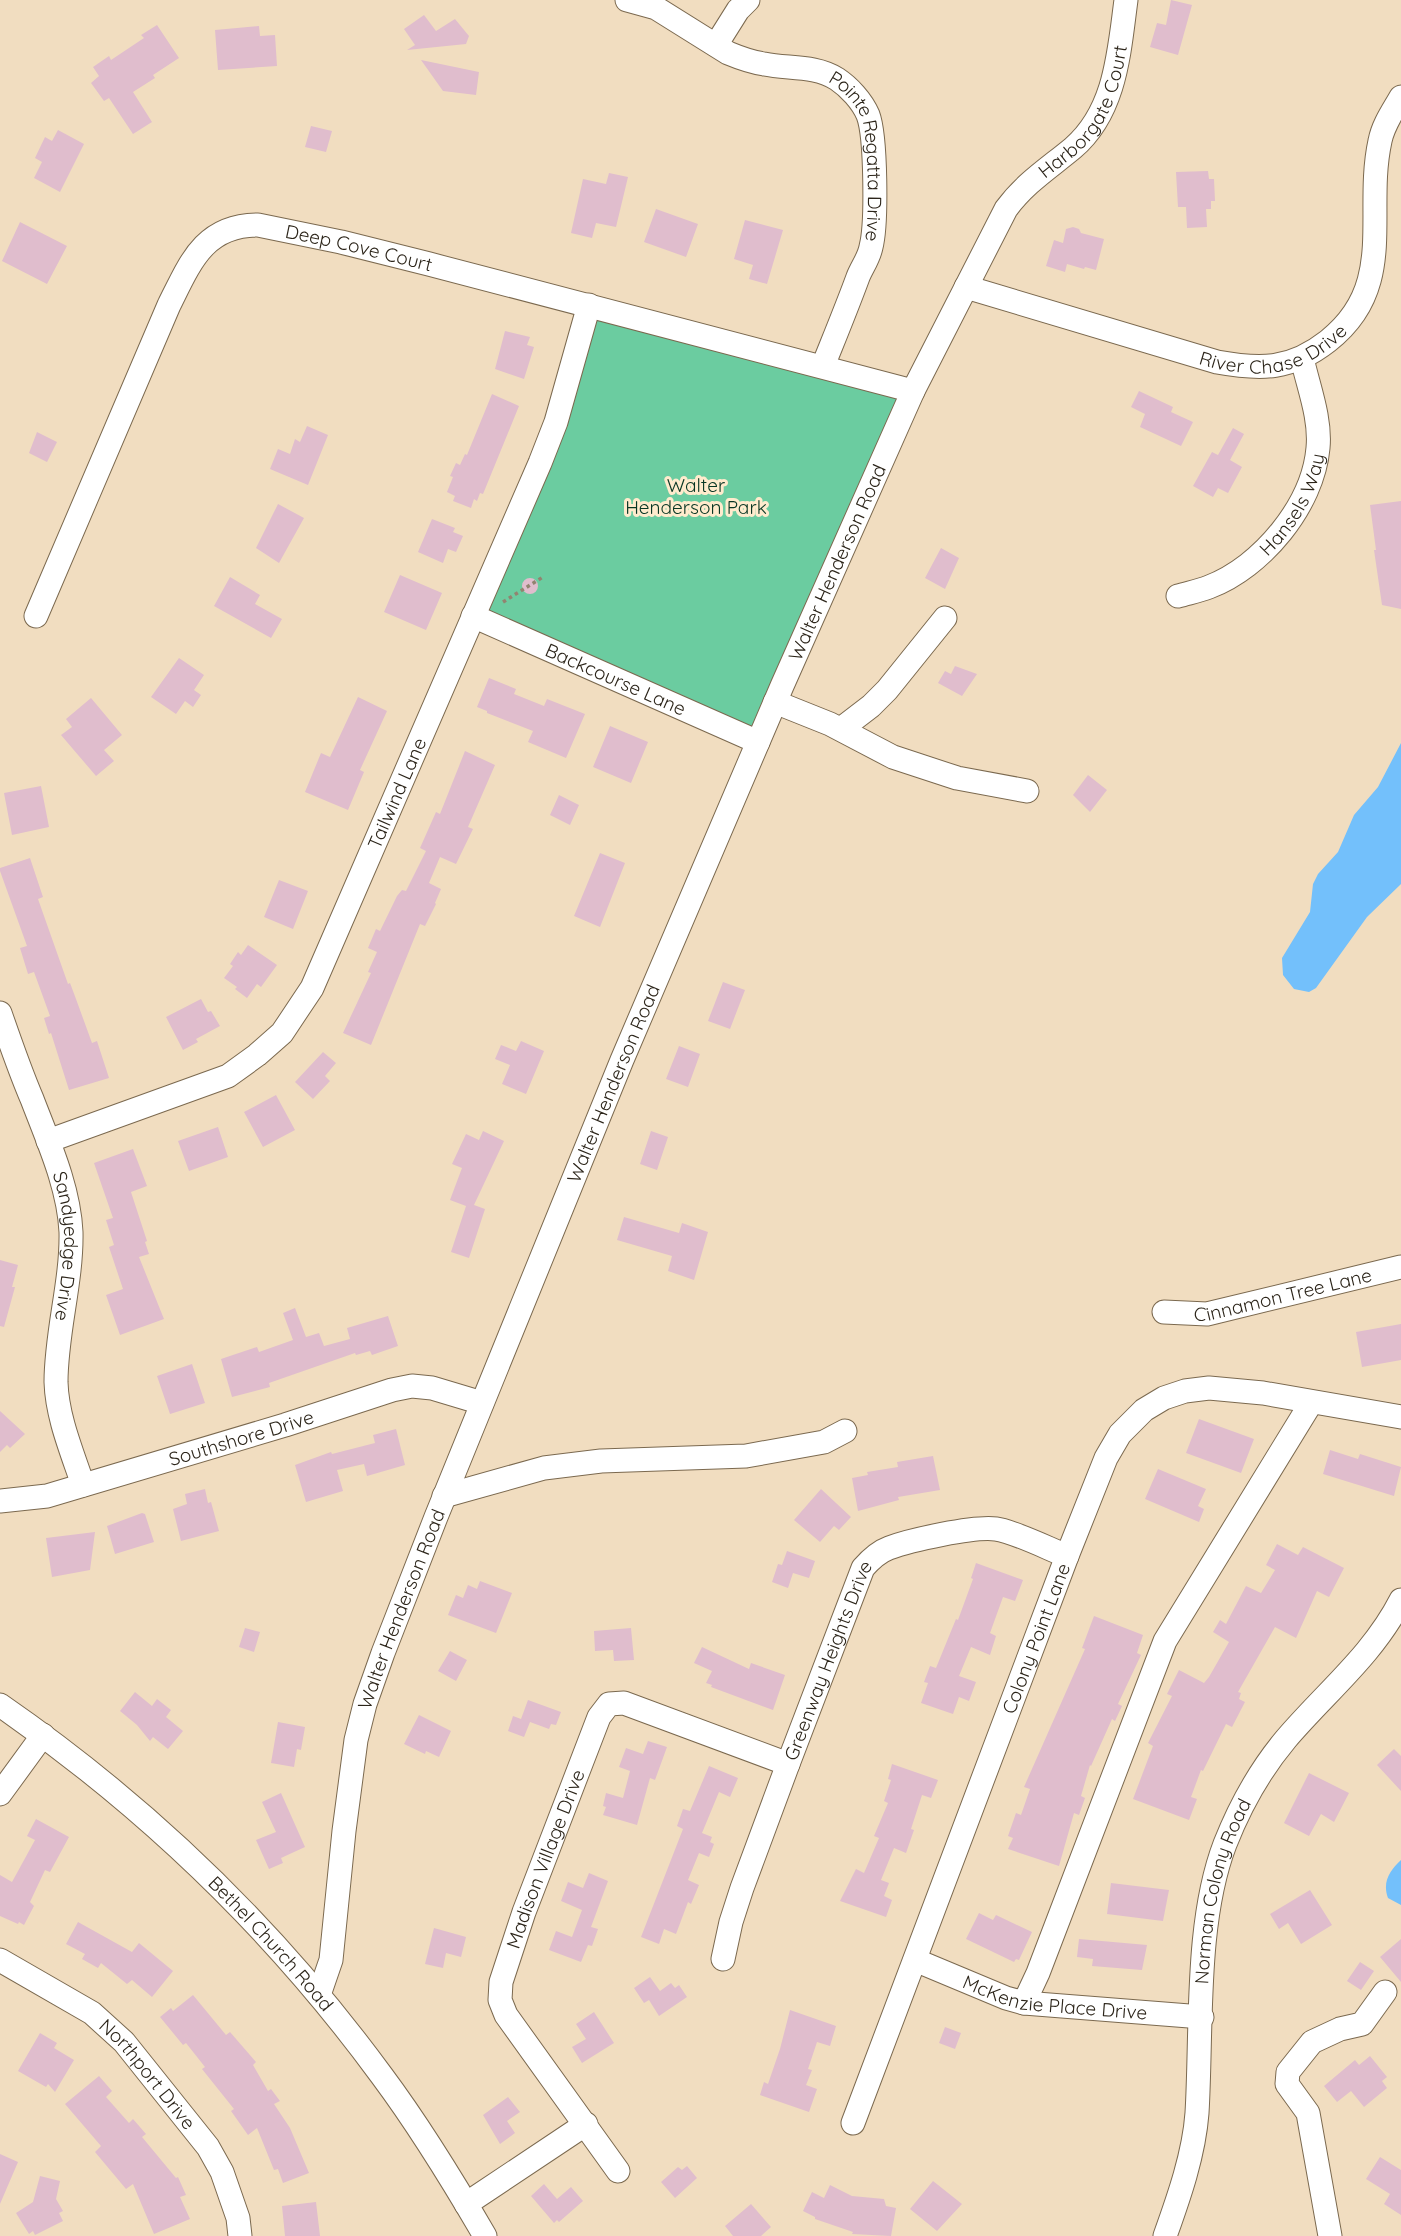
<svg xmlns="http://www.w3.org/2000/svg" width="1401" height="2236" font-family="Quicksand,sans-serif">
<style>
.green{fill:#6bcca0}
.water{fill:#73c0fb}
.building{fill:#e0bdcd}
.lines{fill:none;stroke-linecap:round;stroke-linejoin:round}
.minor-casing{stroke:#7b694f;stroke-width:25}
.path{stroke:#928470;stroke-width:3.5;stroke-dasharray:3.5 3.5;stroke-linecap:butt}
.minor{stroke:#fff;stroke-width:23}
.labels{text-anchor:middle;stroke-width:6;stroke-linejoin:round;paint-order:stroke}
.street-label{font-size:19px;fill:#2c251a;stroke:#ffebcd}
.park-label{font-size:19px;fill:#073523;stroke:#ffebcd}
</style>
<rect width="100%" height="100%" fill="#f1ddc0"/>
<path class="green" d="M590 307 912 392 758 741 474 616Z"/>
<path class="water" d="M1401 743V884L1367 917 1316 988 1309 992 1294 989 1283 975 1282 958 1310 912 1313 884 1318 874 1338 852 1354 815 1378 787Z
M1401 1860V1905L1388 1898C1382 1882 1390 1870 1401 1860Z"/>
<path class="building" d="M1171 0 1192 5 1178 55 1150 47 1157 23 1166 25Z
M424 15 436 31 455 19 469 36 466 44 407 50 415 45 404 29Z
M157 25 179 58 153 75 155 78 133 92 152 122 133 134 109 98 104 101 91 83 99 76 93 67 109 56 111 60 144 38 141 35Z
M259 26 260 36 275 35 277 66 218 70 215 30Z
M421 60 479 72 476 95 443 91Z
M311 126 332 131 326 152 305 147Z
M58 130 84 144 60 192 34 178 42 162 35 158 45 137 52 141Z
M1208 171 1209 179H1214L1215 201H1211V209H1206L1207 227 1187 228 1186 207H1178L1176 172Z
M609 173 628 177 616 227 596 223 592 238 571 233 583 179 606 184Z
M656 209 698 224 686 257 644 242Z
M745 220 783 230 767 284 749 279 753 265 734 259Z
M20 222 67 246 47 284 2 261Z
M1073 227 1079 229 1081 233 1104 239 1096 270 1085 267 1084 269 1067 264 1065 272 1046 266 1054 240 1063 243 1066 229Z
M505 331 530 337 527 345 534 347 524 379 495 369Z
M1139 391 1173 407 1171 412 1193 422 1181 446 1140 427 1145 414 1131 407Z
M492 394 519 406 483 494 480 493 477 501 474 499 471 508 453 501 455 496 447 492 453 477 450 476 456 463 460 465 465 454 467 455Z
M307 426 328 435 308 485 270 469 278 449 290 454 295 439 300 442Z
M1233 428 1244 434 1230 460 1242 467 1228 493 1218 488 1213 497 1193 486 1212 452 1218 455Z
M37 432 57 442 47 462 29 453Z
M1401 501V609L1382 605 1374 550H1376L1370 505Z
M278 504 304 518 279 563 256 548Z
M432 519 455 528 453 532 463 536 456 552 448 549 443 563 418 552Z
M941 548 959 558 945 589 925 578Z
M400 575 442 593 426 630 384 612Z
M230 577 260 595 255 604 282 619 271 638 214 606Z
M522 586a8 8 0 1 1 16 0a8 8 0 1 1-16 0Z
M179 658 204 675 194 690 201 695 193 707 185 701 176 714 151 697Z
M955 666 977 674 962 696 938 683 945 671 951 674Z
M489 678 516 689 514 694 544 706 547 699 585 714 566 758 528 742 533 731 487 713V711L477 707Z
M358 697 387 711 360 770 364 772 348 810 305 792 321 753 330 757Z
M91 698 122 735 104 750 114 761 96 776 61 735 72 727 66 719Z
M610 726 648 742 631 783 593 767Z
M465 751 495 765 468 827 473 829 456 864 440 857 429 883 441 889 435 903 436 904 425 926 420 924 371 1045 343 1033 371 973 368 972 377 952 368 948 376 929 380 931 397 896 402 890 406 891 426 851 420 848 436 812 440 814Z
M1088 775 1107 790 1090 812 1073 795Z
M41 786 49 827 12 835 4 793Z
M559 795 579 805 570 825 550 815Z
M600 853 625 863 600 927 574 916Z
M30 858 43 897 38 899 68 984 70 983 76 999 92 1043 97 1041 109 1078 69 1090 51 1033 49 1034 44 1018 50 1016 34 972 28 974 20 948 27 946 0 871V868Z
M279 880 308 891 293 929 264 917Z
M248 945 277 965 261 987 257 984 247 998 235 989 237 987 224 978 233 966 230 964 238 952 241 955Z
M723 982 745 990 730 1029 708 1021Z
M201 999 208 1012 211 1011 220 1026 196 1039 198 1042 183 1050 166 1017Z
M521 1041 544 1051 526 1094 502 1084 510 1065 495 1059 501 1045 516 1051Z
M679 1046 700 1054 688 1087 666 1079Z
M323 1052 336 1063 325 1076 330 1081 313 1099 295 1082Z
M276 1095 295 1130 263 1147 244 1112Z
M218 1127 228 1157 189 1171 178 1141Z
M483 1131 504 1141 474 1205 485 1209 469 1258 451 1252 466 1206 450 1200 462 1168 452 1164 466 1134 479 1140Z
M651 1131 668 1137 657 1170 640 1164Z
M133 1149 147 1186 131 1192 147 1241 145 1242 149 1254 139 1257 164 1319 120 1335 106 1295 123 1289 109 1247 114 1245 106 1220 113 1218 94 1163Z
M624 1217 679 1233 682 1223 708 1232 694 1280 668 1271 672 1256 617 1240Z
M0 1260 18 1265 12 1287H15L4 1327 0 1326Z
M295 1308 306 1337 319 1333 324 1346 350 1339 347 1328 388 1316 398 1346 372 1355 370 1351 356 1355 355 1353 269 1383 270 1387 232 1397 221 1359 257 1347 259 1352 293 1340 283 1313Z
M1401 1324V1360L1362 1367 1356 1332Z
M192 1364 205 1403 170 1414 157 1376Z
M0 1411 25 1434 10 1448 7 1445 0 1452Z
M1199 1419 1254 1439 1241 1473 1186 1453Z
M396 1429 405 1465 367 1476 364 1464 337 1470 343 1491 306 1502 295 1465 331 1452 332 1454 375 1443 373 1435Z
M1330 1450 1358 1459 1360 1454 1401 1467 1394 1496 1323 1474Z
M933 1456 940 1490 898 1497 899 1500 858 1511 852 1478 868 1475 867 1472 898 1467 897 1462Z
M1158 1469 1206 1489 1198 1506 1204 1509 1199 1522 1145 1499Z
M205 1489 208 1503 211 1502 219 1531 181 1541 173 1509 187 1504 185 1494Z
M821 1489 851 1517 839 1530 834 1526 820 1542 794 1520Z
M142 1513 145 1514 154 1542 115 1554 107 1526Z
M95 1532 90 1570 52 1577 46 1538Z
M1277 1544 1298 1555 1303 1547 1344 1568 1329 1597 1317 1591 1296 1638 1275 1627 1238 1692 1241 1693 1239 1699 1245 1702 1232 1727 1226 1724 1203 1771 1201 1770 1191 1797 1197 1799 1189 1820 1133 1799 1153 1746 1148 1743 1172 1696 1167 1694 1179 1670 1204 1683 1209 1677 1229 1642 1213 1632 1220 1620 1226 1624 1246 1586 1261 1593 1275 1570 1266 1565Z
M787 1551 815 1561 809 1578 793 1573 788 1588 772 1582 778 1564 782 1565Z
M976 1563 1023 1580 1015 1601 1003 1597 990 1633 996 1636 990 1655 971 1647 959 1676 976 1682 969 1701 959 1697 953 1714 921 1703 928 1683 924 1682 930 1666 936 1668 956 1619 958 1620 973 1579 971 1578Z
M480 1581 512 1593 496 1633 448 1615 456 1595 463 1598 468 1585 477 1589Z
M1094 1616 1143 1635 1137 1653 1141 1655 1118 1704 1122 1706 1115 1721 1112 1719 1091 1766 1090 1765 1081 1796 1085 1798 1079 1815 1074 1813 1059 1866 1008 1849 1013 1838 1008 1836 1016 1813 1021 1815 1030 1789 1024 1787 1085 1649 1082 1648Z
M245 1628 260 1632 254 1652 239 1647Z
M631 1628 634 1660 614 1661 613 1650 595 1651 594 1631Z
M702 1647 749 1669 751 1663 785 1675 773 1710 711 1687 712 1685 706 1683 712 1671 694 1663Z
M450 1651 467 1660 456 1681 438 1671Z
M135 1692 152 1706 157 1699 171 1710 166 1717 183 1731 168 1749 153 1737 150 1741 137 1725 120 1711Z
M528 1700 561 1712 556 1725 551 1724 549 1729 530 1722 524 1737 508 1731 513 1716 521 1719Z
M419 1715 451 1731 439 1757 426 1751 425 1754 404 1744Z
M278 1722 305 1727 301 1750 297 1749 294 1767 271 1763Z
M648 1741 667 1747 655 1780 650 1778 637 1825 603 1815 606 1807 603 1806 606 1793 623 1798 630 1771 619 1767 626 1748 643 1754Z
M1394 1749 1401 1756V1791L1377 1765Z
M892 1764 938 1780 931 1798 922 1795 911 1829 914 1830 906 1853 894 1848 881 1880 889 1883 884 1896 892 1900 886 1917 840 1901 856 1869 864 1873 879 1838 874 1836 888 1803 884 1801 891 1780 888 1779Z
M709 1766 738 1778 730 1797 719 1792 702 1833 712 1837 710 1842 714 1844 709 1857 699 1853 688 1880 699 1885 691 1904 688 1902 676 1934 664 1929 659 1944 641 1937 683 1829 677 1826 683 1809 690 1811Z
M1309 1773 1349 1793 1334 1822 1321 1814 1309 1836 1284 1823Z
M281 1793 305 1847 281 1858 283 1863 269 1869 256 1840 276 1832 262 1802Z
M36 1819 69 1837 50 1872 45 1870 30 1902 34 1906 24 1925 19 1922 18 1924 0 1916V1875L12 1882 35 1840 27 1836Z
M589 1873 608 1881 591 1927 598 1929 592 1946 588 1945 581 1962 549 1950 556 1931 572 1937 582 1910 561 1901 568 1882 583 1888Z
M1111 1883 1169 1890 1163 1921 1107 1914Z
M1310 1890 1332 1925 1301 1944 1288 1923 1279 1929 1270 1914Z
M979 1913 993 1920 996 1915 1032 1932 1019 1960 1016 1959 1014 1962 966 1939Z
M78 1922 132 1952 139 1943 173 1971 152 1997 132 1980 127 1984 101 1963 98 1968 82 1959 85 1954 66 1944Z
M434 1928 466 1937 461 1957 446 1953 443 1968 425 1964Z
M1079 1939 1147 1945 1142 1970 1092 1966 1093 1959 1077 1957Z
M1401 1939V1982L1380 1957Z
M1360 1962 1374 1971 1361 1990 1347 1981Z
M650 1977 660 1991 671 1983 675 1988 679 1985 687 1997 659 2016 649 2000 644 2003 634 1988Z
M193 1995 226 2035 230 2032 256 2062 253 2065 268 2091 271 2089 280 2101 274 2104 290 2128 309 2173 283 2183 278 2169 274 2170 257 2128 248 2135 231 2111 234 2109 202 2069 205 2067 186 2043 183 2045 160 2017 171 2008 173 2011Z
M790 2010 836 2026 830 2046 817 2042 808 2069 812 2070 806 2085 817 2089 809 2112 760 2095 764 2082 768 2084 780 2049Z
M594 2012 614 2043 582 2063 572 2047 586 2039 576 2024Z
M945 2027 961 2033 955 2049 939 2043Z
M40 2033 57 2043 54 2048 74 2060 55 2092 48 2084 46 2087 18 2071Z
M1370 2056 1387 2077 1382 2081 1387 2088 1364 2107 1351 2091 1337 2102 1324 2086 1355 2060 1359 2065Z
M99 2076 112 2091 106 2097 129 2123 133 2119 146 2134 142 2137 176 2178 178 2177 186 2195 180 2197 190 2219 154 2234 133 2184 126 2189 95 2152 101 2146 65 2104Z
M508 2097 520 2112 507 2121 515 2133 500 2144 483 2115Z
M0 2154 18 2162 0 2204Z
M1380 2157 1401 2170V2215L1384 2204 1390 2194 1366 2179Z
M687 2166 697 2178 675 2198 661 2182 678 2167 682 2170Z
M40 2176 60 2181 56 2199 63 2211 59 2213 63 2221 35 2235 33 2231 29 2234 16 2213 33 2202Z
M933 2181 962 2204 937 2231 910 2209Z
M544 2184 557 2199 571 2187 583 2201 559 2222 557 2220 554 2223 531 2196Z
M830 2185 852 2196 884 2199 886 2206 896 2208 891 2236 852 2234 853 2232 815 2219V2217L803 2211 812 2192 824 2198Z
M316 2202 320 2236H285L282 2206Z
M751 2204 771 2227 761 2236H733L725 2226Z"/>
<g class="lines">
<defs>
<g id="minor">
<path id="s1" d="M627 0 656 8 728 53C740 58 751 62 764 64 788 69 815 65 837 79 849 87 862 101 868 115 876 136 877 224 871 247 869 258 862 267 858 277 847 307 835 336 823 366"/>
<path d="M716 45 738 10 748 0"/>
<path id="s2" d="M966 287 1217 362C1261 370 1291 370 1328 341 1398 286 1364 214 1380 141 1383 125 1393 111 1401 97"/>
<path id="s3" d="M1178 596C1188 593 1199 591 1209 587 1262 567 1313 505 1318 448 1321 418 1308 386 1302 358"/>
<path id="s4" d="M36 616 169 305C190 263 204 225 258 225L341 242 429 264 913 391"/>
<path id="s5" d="M473 616 758 742"/>
<path d="M775 702 830 724 893 757 957 778 1027 791"/>
<path d="M841 729 871 706 887 690 945 618"/>
<path id="s6" d="M0 1013C10 1042 20 1071 32 1099 48 1141 69 1187 71 1232 72 1282 56 1332 56 1382 57 1417 72 1452 83 1485"/>
<path id="s7" d="M48 1141 228 1076 257 1055 282 1033 312 988 540 463 556 422 589 305"/>
<path id="s8" d="M1164 1312 1207 1314 1401 1267"/>
<path d="M444 1496 544 1468 601 1461 746 1456 824 1442 845 1431"/>
<path id="s9" d="M0 1501 47 1496 285 1425 392 1390 412 1386 432 1388 482 1403"/>
<path id="s10" d="M0 1705C149 1808 275 1930 382 2076 420 2127 453 2181 485 2236"/>
<path d="M0 1794 43 1735"/>
<path id="s11" d="M723 1959 731 1922 742 1888 788 1764 863 1568C870 1560 878 1552 889 1548 910 1540 974 1526 996 1529 1013 1531 1049 1549 1067 1556"/>
<path id="s12" d="M0 1960 92 2013 124 2042 208 2147 222 2172 238 2218 240 2236"/>
<path id="s13" d="M915 1960 1006 1998 1024 2003 1202 2017"/>
<path id="s14" d="M319 1995 331 1960 344 1831 356 1740 365 1704 383 1653 436 1517 622 1060 782 686 913 391 1006 209C1025 183 1049 168 1073 148 1116 111 1119 52 1126 0"/>
<path d="M1024 2003 1038 1973 1165 1641 1311 1403"/>
<path id="s15" d="M853 2123 1067 1556 1106 1458 1120 1434 1144 1410 1164 1398 1185 1391 1209 1388 1263 1393 1401 1417"/>
<path id="s16" d="M618 2171 506 2015 500 2000 501 1982 524 1912 599 1717 609 1704 624 1703 788 1764"/>
<path d="M466 2204 586 2124"/>
<path id="s17" d="M1165 2236C1179 2197 1194 2154 1197 2113 1202 2029 1195 1922 1225 1844 1240 1806 1260 1770 1286 1739 1326 1692 1373 1655 1401 1600"/>
<path d="M1330 2236 1308 2113 1287 2084 1288 2072 1312 2042 1340 2029 1362 2024 1385 1992"/>
</g>
</defs>
<use href="#minor" class="minor-casing"/>
<path class="path" d="M503 602 543 577"/>
<use href="#minor" class="minor"/>
</g>
<g class="labels">
<g class="street-label">
<text dy="7" stroke="none"><textPath href="#s14" startOffset="2051">Harborgate Court</textPath></text>
<text dy="7" stroke="none"><textPath href="#s1" startOffset="312">Pointe Regatta Drive</textPath></text>
<text dy="7" stroke="none"><textPath href="#s4" startOffset="570">Deep Cove Court</textPath></text>
<text dy="7" stroke="none"><textPath href="#s2" startOffset="322">River Chase Drive</textPath></text>
<text dy="7" stroke="none"><textPath href="#s3" startOffset="154">Hansels Way</textPath></text>
<text dy="7" stroke="none"><textPath href="#s14" startOffset="1531">Walter Henderson Road</textPath></text>
<text dy="7" stroke="none"><textPath href="#s5" startOffset="156">Backcourse Lane</textPath></text>
<text dy="7" stroke="none"><textPath href="#s7" startOffset="527">Tailwind Lane</textPath></text>
<text dy="7" stroke="none"><textPath href="#s14" startOffset="964">Walter Henderson Road</textPath></text>
<text dy="7" stroke="none"><textPath href="#s6" startOffset="245">Sandyedge Drive</textPath></text>
<text dy="7" stroke="none"><textPath href="#s8" startOffset="121">Cinnamon Tree Lane</textPath></text>
<text dy="7" stroke="none"><textPath href="#s9" startOffset="250">Southshore Drive</textPath></text>
<text dy="7" stroke="none"><textPath href="#s14" startOffset="397">Walter Henderson Road</textPath></text>
<text dy="7" stroke="none"><textPath href="#s15" startOffset="518">Colony Point Lane</textPath></text>
<text dy="7" stroke="none"><textPath href="#s11" startOffset="317">Greenway Heights Drive</textPath></text>
<text dy="7" stroke="none"><textPath href="#s16" startOffset="357">Madison Village Drive</textPath></text>
<text dy="7" stroke="none"><textPath href="#s17" startOffset="352">Norman Colony Road</textPath></text>
<text dy="7" stroke="none"><textPath href="#s10" startOffset="362">Bethel Church Road</textPath></text>
<text dy="7" stroke="none"><textPath href="#s13" startOffset="147">McKenzie Place Drive</textPath></text>
<text dy="7" stroke="none"><textPath href="#s12" startOffset="189">Northport Drive</textPath></text>
</g>
<g class="park-label">
<text x="696" y="492">Walter<tspan x="696" dy="22">Henderson Park</tspan></text>
</g>
</g>
</svg>
